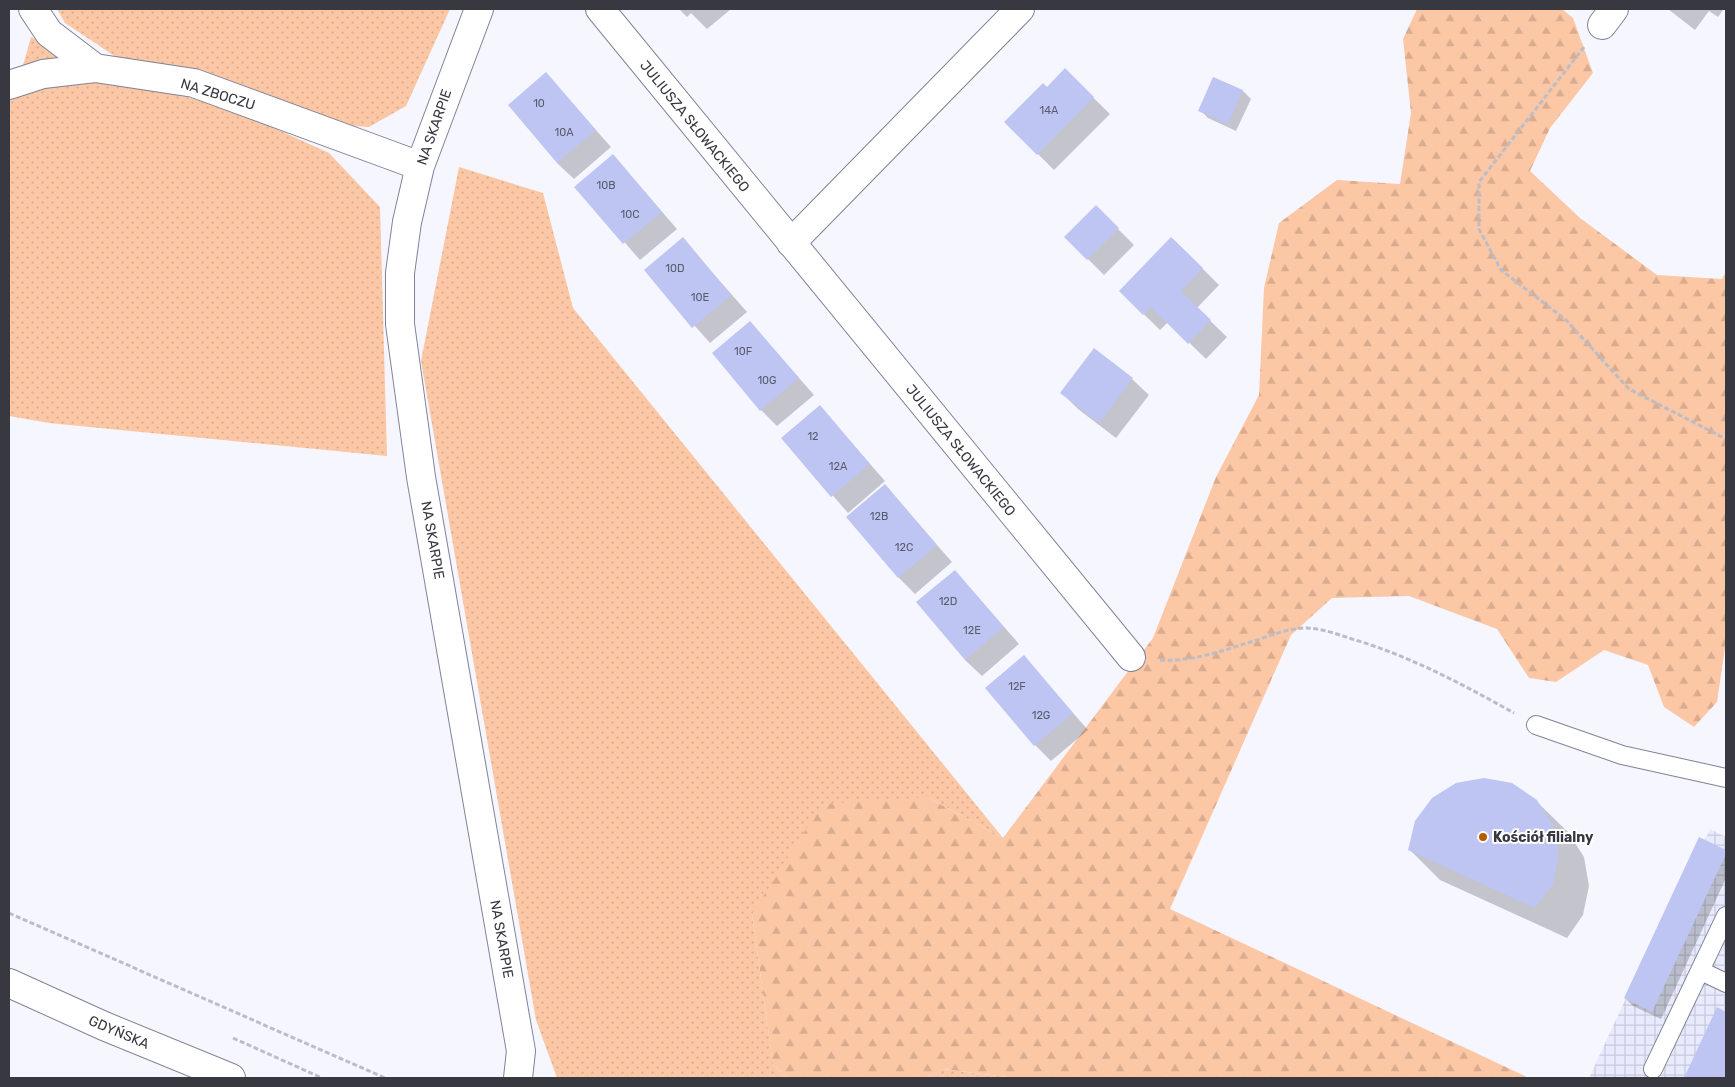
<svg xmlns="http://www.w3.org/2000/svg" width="1735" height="1087" font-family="Rubik,sans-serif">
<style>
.industrial{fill:url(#industrial-grid)}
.grass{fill:url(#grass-dots)}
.forest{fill:url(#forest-firs)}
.shadow{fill:#0003}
.building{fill:#bec5f3}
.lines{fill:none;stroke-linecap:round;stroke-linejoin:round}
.lane-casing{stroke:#808396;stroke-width:20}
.street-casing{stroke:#808396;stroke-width:30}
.secondary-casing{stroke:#808396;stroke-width:30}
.path{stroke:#bcbdc6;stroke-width:3;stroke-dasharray:5 2.5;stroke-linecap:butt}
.lane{stroke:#fff;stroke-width:18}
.street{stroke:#fff;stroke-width:28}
.secondary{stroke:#fff;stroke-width:28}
.poi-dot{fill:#b75b00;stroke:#fff;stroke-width:2}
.labels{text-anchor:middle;stroke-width:4;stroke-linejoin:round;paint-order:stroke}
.number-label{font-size:11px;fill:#595b6d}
.street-label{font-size:14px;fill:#373840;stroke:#fff}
.poi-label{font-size:14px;font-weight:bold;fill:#373840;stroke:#fff;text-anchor:start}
</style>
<defs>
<pattern id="industrial-grid" width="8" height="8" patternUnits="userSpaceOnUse" patternTransform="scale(1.25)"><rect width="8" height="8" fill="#e8ebfd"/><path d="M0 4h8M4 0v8" fill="none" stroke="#c8cada"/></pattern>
<pattern id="grass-dots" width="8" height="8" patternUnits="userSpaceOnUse" patternTransform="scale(1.25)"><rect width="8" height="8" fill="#fcc7a5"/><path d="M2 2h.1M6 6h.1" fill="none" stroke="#d9ac8f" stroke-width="1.8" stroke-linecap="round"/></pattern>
<pattern id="forest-firs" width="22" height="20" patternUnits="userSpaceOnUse" patternTransform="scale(1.25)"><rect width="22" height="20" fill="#fcc7a5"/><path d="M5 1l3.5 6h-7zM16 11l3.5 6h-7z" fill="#d9ac8f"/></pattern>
</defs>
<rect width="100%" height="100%" fill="#f5f6ff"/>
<path class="industrial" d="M1710 829 1726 837V1078H1589L1669 905 1678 895Z"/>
<path class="grass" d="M57 9H450L406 106 369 127 317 124 122 61 65 23Z
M31 37 129 86 222 104 329 153 380 207 387 456 49 423 9 416V73L22 69Z
M459 167 543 193 573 308 1003 838 927 797 752 914 773 1065 788 1078H557L536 1020 421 361Z
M943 1069 1015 1078H926Z"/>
<path class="forest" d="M1417 9H1562L1573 18 1593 73 1550 128 1530 171 1580 218 1657 275 1722 279 1726 272V641L1717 702 1694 727 1664 707 1648 665 1604 650 1556 682 1529 678 1497 629 1409 596 1332 598 1291 635 1170 909 1529 1078H1015L944 1069 926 1078H788L773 1065 752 914 822 804 927 797 1003 838 1153 638 1216 477 1259 395 1264 288 1279 223 1337 180 1400 184 1411 113 1403 39Z"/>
<path class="shadow" d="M679 9H731L707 29 691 13 687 17Z
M1668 9H1722L1723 10 1718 17 1709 11 1695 30Z
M1065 70 1110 114 1054 170 1006 122 1047 89Z
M546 74 611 147 574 179 557 163Z
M1243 91 1251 99 1236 131 1208 118 1200 110Z
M613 155 677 229 640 260 576 187Z
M1096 207 1134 245 1104 275 1066 237Z
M1172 238 1219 285 1197 308 1227 337 1206 359 1168 322 1160 330 1120 291Z
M683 239 747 312 710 343 645 270Z
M750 322 814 395 777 426 761 410Z
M1094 350 1132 379 1149 395 1116 438 1078 409 1061 392Z
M820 407 885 481 848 513 783 438Z
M885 486 952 562 915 594 898 577Z
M955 571 1019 644 982 676 965 660Z
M1024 657 1088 730 1051 761 1035 745Z
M1536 801 1568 832 1584 857 1589 886 1583 915 1567 938 1440 880 1409 849Z
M1700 839 1726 851V878L1661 1019 1633 1006 1625 998Z
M1717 1009 1726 1013V1078H1685Z"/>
<path class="building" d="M1065 68 1094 97 1037 155 1004 122 1043 83 1047 87Z
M546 72 596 130 557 163 508 105Z
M1213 77 1243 90 1228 124 1198 111Z
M613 154 662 212 623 244 574 187Z
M1096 205 1119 228 1087 260 1064 237Z
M683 237 731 295 692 328 644 270Z
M1171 237 1203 268 1181 291 1211 320 1188 344 1151 307 1143 315 1119 291Z
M750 321 799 378 760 411 712 353Z
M1094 348 1133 378 1099 423 1060 393Z
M820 405 870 464 831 497 781 438Z
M885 484 937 545 898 578 846 517Z
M955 570 1004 627 965 660 916 602Z
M1024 655 1073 713 1034 746 985 688Z
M1484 778 1512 783 1537 800 1553 825 1559 854 1553 884 1535 908 1408 850 1415 821 1432 798 1456 783Z
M1699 837 1726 850V854L1652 1012 1624 998Z
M1717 1007 1726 1012V1078H1684Z"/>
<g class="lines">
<defs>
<path id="lane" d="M1536 725 1622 755 1726 778
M1701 971 1726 983
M1653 1069 1726 916"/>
<path id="street" d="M33 9 49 33 95 68
M479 9 420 166 407 222 400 273V324L421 477 521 1051 518 1078
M600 9 1131 657
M1602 25 1614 9
M9 85 43 74 95 68 194 83 420 166
M791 243 1020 9"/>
<path id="secondary" d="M9 983 104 1026 231 1078"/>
</defs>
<use href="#lane" class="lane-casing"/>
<use href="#street" class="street-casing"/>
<use href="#secondary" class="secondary-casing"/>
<path class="path" d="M1584 47 1479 182V229L1501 270 1566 320 1629 389 1726 439
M1160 660C1196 662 1227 649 1260 639 1274 634 1289 629 1304 628 1321 628 1337 634 1352 639 1410 656 1462 684 1514 713
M9 913 385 1078
M233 1038 322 1078"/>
<use href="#lane" class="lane"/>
<use href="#street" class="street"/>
<use href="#secondary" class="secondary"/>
</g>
<circle class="poi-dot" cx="1483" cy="837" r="5"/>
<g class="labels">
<g class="number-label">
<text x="539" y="107">10</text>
<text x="1049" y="114">14A</text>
<text x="564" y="136">10A</text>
<text x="606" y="189">10B</text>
<text x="630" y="218">10C</text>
<text x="675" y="272">10D</text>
<text x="700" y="301">10E</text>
<text x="743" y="355">10F</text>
<text x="767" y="384">10G</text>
<text x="813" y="440">12</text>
<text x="838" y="470">12A</text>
<text x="879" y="520">12B</text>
<text x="904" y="551">12C</text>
<text x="948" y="605">12D</text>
<text x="972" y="634">12E</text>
<text x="1017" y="690">12F</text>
<text x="1041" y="719">12G</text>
</g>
<g class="street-label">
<text transform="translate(218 94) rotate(17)" y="5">NA ZBOCZU</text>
<text transform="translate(695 126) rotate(51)" y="5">JULIUSZA SŁOWACKIEGO</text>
<text transform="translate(434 127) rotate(-71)" y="5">NA SKARPIE</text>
<text transform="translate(961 450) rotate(51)" y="5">JULIUSZA SŁOWACKIEGO</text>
<text transform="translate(433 540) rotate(80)" y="5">NA SKARPIE</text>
<text transform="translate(502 939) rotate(80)" y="5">NA SKARPIE</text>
<text transform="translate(119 1032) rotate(23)" y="5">GDYŃSKA</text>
</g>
<g class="poi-label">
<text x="1493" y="842">Kościół filialny</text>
</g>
</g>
<rect width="1735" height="1087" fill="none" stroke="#373840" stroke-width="20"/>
</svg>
